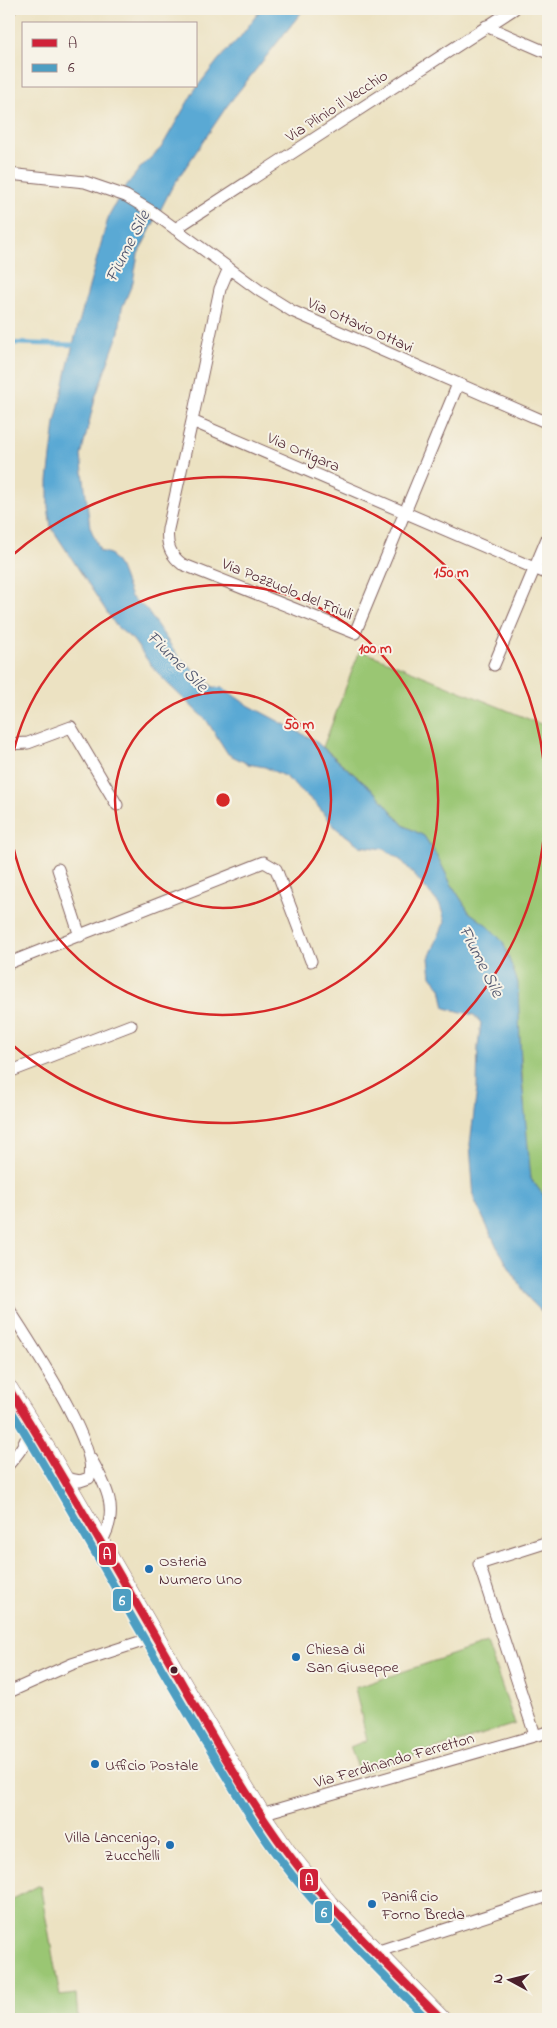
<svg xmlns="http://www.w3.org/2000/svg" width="557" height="2028" font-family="'Indie Flower',sans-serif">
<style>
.green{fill:#9ac673;stroke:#72724f}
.water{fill:#5aa9d4;stroke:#526480}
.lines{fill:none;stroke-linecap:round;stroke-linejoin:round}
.stream{stroke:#5aa9d4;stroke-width:4.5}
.street-casing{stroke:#836360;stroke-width:13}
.primary-casing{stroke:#836360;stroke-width:19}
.street{stroke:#fff;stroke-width:11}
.primary{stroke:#fff;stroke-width:18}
.bus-1-casing{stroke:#f7f3e8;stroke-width:11}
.bus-2-casing{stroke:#f7f3e8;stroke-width:11}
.bus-1{stroke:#d02239;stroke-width:8}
.bus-2{stroke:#4e9ec2;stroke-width:8}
.ring{fill:none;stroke:#d62828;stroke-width:2.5}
.poi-dot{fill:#1f6fb2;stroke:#f7f3e8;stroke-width:2}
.bus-dot{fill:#4a1f2b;stroke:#f7f3e8;stroke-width:2}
.labels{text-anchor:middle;stroke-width:4;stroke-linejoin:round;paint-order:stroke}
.street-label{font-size:16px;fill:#4a1f2b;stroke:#f7f3e8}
.poi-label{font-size:16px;fill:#4a1f2b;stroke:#f7f3e8;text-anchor:start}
.water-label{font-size:18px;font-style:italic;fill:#50566f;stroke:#f7f3e8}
.centre{fill:#d62828;stroke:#f7f3e8;stroke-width:2.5}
.ring-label{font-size:15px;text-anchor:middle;font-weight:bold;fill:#d62828;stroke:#f7f3e8;stroke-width:4;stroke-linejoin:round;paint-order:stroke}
.line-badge{stroke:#f7f3e8;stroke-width:2}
.badge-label{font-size:14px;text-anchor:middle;font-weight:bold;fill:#fff}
</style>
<rect width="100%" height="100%" fill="#f7f3e8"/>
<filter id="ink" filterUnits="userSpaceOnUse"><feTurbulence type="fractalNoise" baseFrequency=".02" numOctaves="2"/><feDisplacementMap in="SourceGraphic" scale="10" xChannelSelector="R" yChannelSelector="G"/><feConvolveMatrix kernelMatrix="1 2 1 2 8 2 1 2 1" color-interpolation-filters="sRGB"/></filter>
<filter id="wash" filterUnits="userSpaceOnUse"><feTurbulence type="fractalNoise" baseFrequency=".0096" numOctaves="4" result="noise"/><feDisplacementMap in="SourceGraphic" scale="20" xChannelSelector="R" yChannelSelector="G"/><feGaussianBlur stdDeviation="1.12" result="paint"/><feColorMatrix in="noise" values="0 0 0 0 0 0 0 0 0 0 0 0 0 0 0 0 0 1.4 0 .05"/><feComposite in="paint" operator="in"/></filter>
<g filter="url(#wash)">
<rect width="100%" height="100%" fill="#ece2c2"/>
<path class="green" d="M360 650 548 727V1201L531 1179 527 1150 519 1028 488 926 469 912 450 882 437 856 424 836 403 825 378 795 323 747Z
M487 1643 515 1724 360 1773 350 1747 367 1740 355 1688Z
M40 1885 60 1996 76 1994 78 2019H9V1901Z"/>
<path class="water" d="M261 9H304L227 106 171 189 138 254 133 282 122 308 119 332 95 398 81 456 90 527 100 551 110 554 120 568 131 597 146 609 176 653 195 672 213 687 223 688 246 704 314 740 378 795 403 825 424 836 437 856 450 882 469 912 488 926 503 942 518 983 521 1070 531 1179 548 1201V1318L528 1298 497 1247 474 1199 470 1144 477 1089 478 1046 481 1023 474 1015 445 1008 441 988 431 976 429 958 445 921 440 905 403 862 384 849 360 846 336 828 315 803 286 777 265 767 248 764 228 754 207 721 166 682 151 665 133 640 116 626 51 527 48 507V481L55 423 72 348 109 215 123 190 140 168 161 148 194 91 219 59 241 36Z"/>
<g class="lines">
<path class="stream" d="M9 343 77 345"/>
</g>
</g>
<g filter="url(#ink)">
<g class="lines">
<defs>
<path id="street" d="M9 11 11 9
M486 26 548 53
M9 174 85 182 126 196 151 211 260 291 292 311 548 423
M175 229 514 9
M229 268 220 289 192 421 548 574
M192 421 168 529C166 544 170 555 182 564L355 633 458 384
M494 665 548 536
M9 744 28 743 71 727 117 805
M58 869 80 936
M9 963 264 862 276 869 311 961
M9 1072 131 1025
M9 1309C27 1339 102 1448 89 1478L80 1481 64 1478
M91 1459C107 1487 120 1512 101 1542
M9 1464C20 1451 30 1440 28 1422
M9 1692 72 1664 155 1637
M535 1735 479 1564 548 1542
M261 1814 548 1732
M376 1952 548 1896"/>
<path id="primary" d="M9 1389 49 1453 193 1702 261 1814 287 1852 329 1904 441 2019"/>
</defs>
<use href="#street" class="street-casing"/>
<use href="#primary" class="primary-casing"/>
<use href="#street" class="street"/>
<use href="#primary" class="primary"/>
<defs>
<path id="bus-1" d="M9 1389C67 1482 121 1577 175 1671 210 1732 245 1795 287 1852 332 1913 388 1965 441 2019"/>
<path id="bus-2" d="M9 1407C76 1515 136 1628 202 1737 227 1777 250 1820 279 1858 323 1917 376 1967 427 2019"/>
</defs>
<use href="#bus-1" class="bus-1-casing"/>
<use href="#bus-2" class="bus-2-casing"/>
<use href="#bus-1" class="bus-1"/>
<use href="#bus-2" class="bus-2"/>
</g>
</g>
<g class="ring">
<circle cx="223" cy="800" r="108"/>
<path d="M9 781A215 215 0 1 1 9 819"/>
<path d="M9 558A323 323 0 1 1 9 1042"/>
</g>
<g class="poi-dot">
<circle cx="149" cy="1569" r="5"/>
<circle cx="296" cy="1657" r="5"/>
<circle cx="95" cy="1764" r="5"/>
<circle cx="170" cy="1845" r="5"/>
<circle cx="372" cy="1904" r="5"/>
</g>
<circle class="bus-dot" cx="174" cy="1670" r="4.5"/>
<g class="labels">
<g class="street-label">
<text transform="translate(336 105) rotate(-33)" y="6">Via Plinio il Vecchio</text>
<text transform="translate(361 324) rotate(24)" y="6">Via Ottavio Ottavi</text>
<text transform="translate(304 451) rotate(23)" y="6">Via Ortigara</text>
<text transform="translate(288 588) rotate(22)" y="6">Via Pozzuolo del Friuli</text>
<text transform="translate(394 1759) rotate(-16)" y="6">Via Ferdinando Ferretton</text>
</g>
<g class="poi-label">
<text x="159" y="1566">Osteria<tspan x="159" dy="18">Numero Uno</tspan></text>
<text x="306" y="1654">Chiesa di<tspan x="306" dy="18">San Giuseppe</tspan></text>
<text x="105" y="1770">Ufficio Postale</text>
<text x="160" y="1842" text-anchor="end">Villa Lancenigo,<tspan x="160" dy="18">Zucchelli</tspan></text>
<text x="382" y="1901">Panificio<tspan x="382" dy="18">Forno Breda</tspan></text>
</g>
<g class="water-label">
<text transform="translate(127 246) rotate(-63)" y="6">Fiume Sile</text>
<text transform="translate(178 661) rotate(45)" y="6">Fiume Sile</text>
<text transform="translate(482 961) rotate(63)" y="6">Fiume Sile</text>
</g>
</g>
<circle cx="223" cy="800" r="8" class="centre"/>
<g class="ring-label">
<text x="451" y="577">150 m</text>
<text x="375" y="653">100 m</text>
<text x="299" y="729">50 m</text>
</g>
<g class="line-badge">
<rect x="98" y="1542" width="19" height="24" rx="5" fill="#d02239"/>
<rect x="112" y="1588" width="20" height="24" rx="5" fill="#4e9ec2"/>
<rect x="299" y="1868" width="20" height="24" rx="5" fill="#d02239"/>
<rect x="314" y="1900" width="19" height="24" rx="5" fill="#4e9ec2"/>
</g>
<g class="badge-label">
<text x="107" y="1559">A</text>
<text x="122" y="1605">6</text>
<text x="309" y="1885">A</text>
<text x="324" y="1917">6</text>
</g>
<rect width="557" height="2028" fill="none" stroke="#f7f3e8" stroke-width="30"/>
<rect x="22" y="22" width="175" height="65" fill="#f7f3e8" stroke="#b29e9c"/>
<rect x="32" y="39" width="25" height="8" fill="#d02239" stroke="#b29e9c"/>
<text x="68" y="48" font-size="15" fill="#4a1f2b">A</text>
<rect x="32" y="64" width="25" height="8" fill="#4e9ec2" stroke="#b29e9c"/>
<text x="68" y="72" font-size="15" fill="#4a1f2b">6</text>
<g transform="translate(510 1980) rotate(277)" stroke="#f7f3e8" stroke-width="4" paint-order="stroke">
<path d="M0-4L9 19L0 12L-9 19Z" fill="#4a1f2b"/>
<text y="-8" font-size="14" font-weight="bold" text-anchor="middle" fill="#4a1f2b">N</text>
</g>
</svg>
